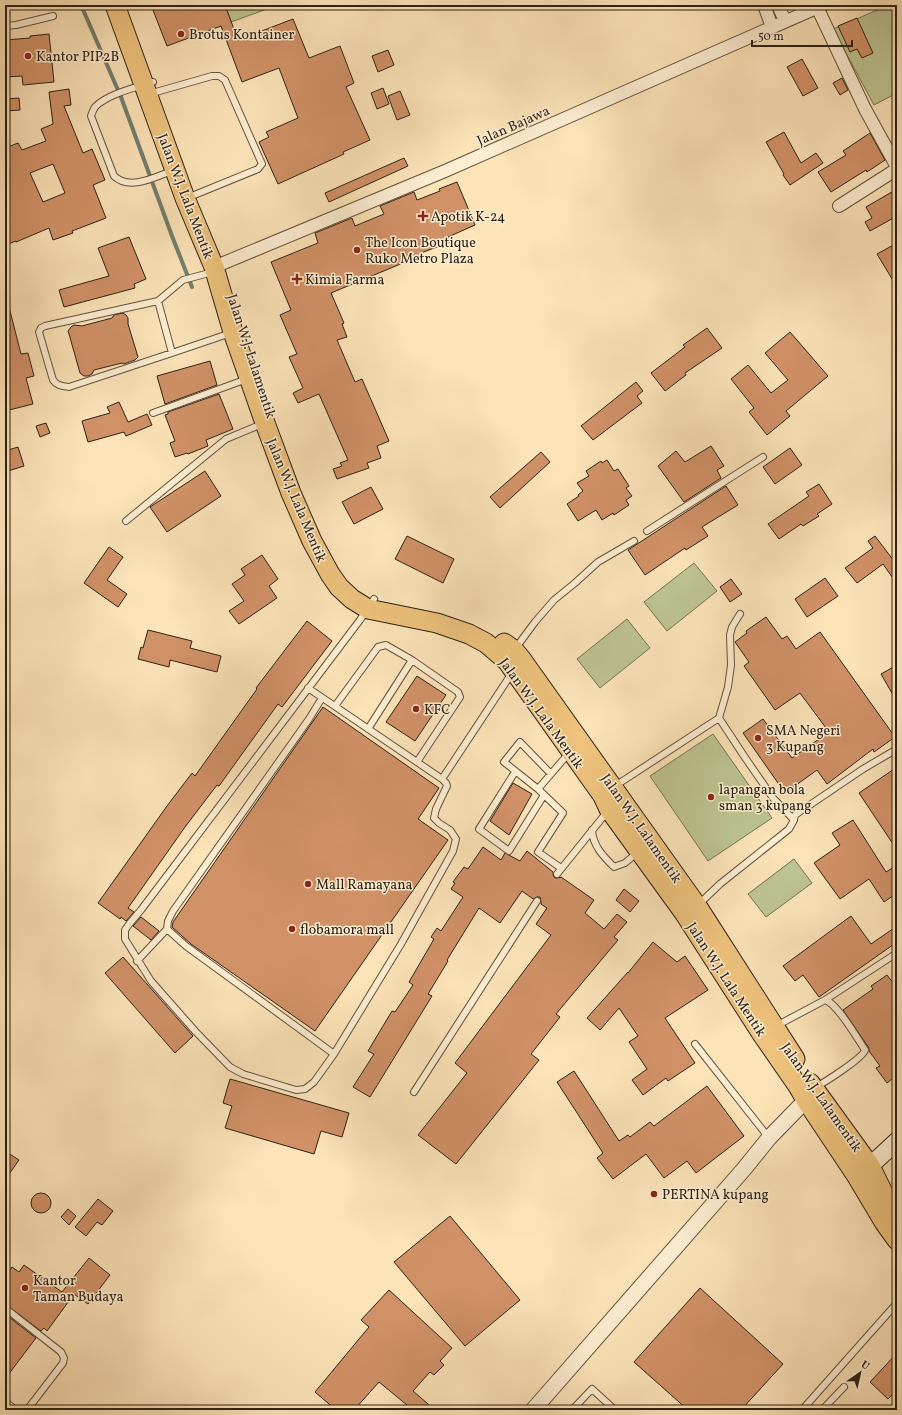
<svg xmlns="http://www.w3.org/2000/svg" width="902" height="1415" font-family="Vollkorn,serif">
<style>
.green{fill:#bdc490;stroke:#757252}
.lines{fill:none;stroke-linecap:round;stroke-linejoin:round}
.stream{stroke:#717f6f;stroke-width:4}
.building{fill:#d19167;stroke:#2d2113;fill-rule:evenodd}
.service-casing{stroke:#61523c;stroke-width:8}
.minor-casing{stroke:#61523c;stroke-width:14}
.tertiary-casing{stroke:#61523c;stroke-width:17}
.secondary-casing{stroke:#2d2113;stroke-width:19}
.primary-casing{stroke:#2d2113;stroke-width:21}
.service{stroke:#fdedd1;stroke-width:6}
.minor{stroke:#fdedd1;stroke-width:12}
.tertiary{stroke:#fdedd1;stroke-width:15}
.secondary{stroke:#fdedd1;stroke-width:17}
.primary{stroke:#eec27c;stroke-width:19}
.poi-dot{fill:#8f2418;stroke:#fdedd1;stroke-width:1.5}
.labels{text-anchor:middle;stroke-width:3;stroke-linejoin:round;paint-order:stroke}
.poi-label{font-size:14px;fill:#2d2113;stroke:#fdedd1;text-anchor:start}
.street-label{font-size:14px;fill:#2d2113;stroke:#fdedd1}
</style>
<rect width="100%" height="100%" fill="#fce3b8"/>
<filter id="stains"><feTurbulence type="fractalNoise" baseFrequency=".005" numOctaves="4"/><feColorMatrix values="0 0 0 0 .2 0 0 0 0 .09 0 0 0 0 .02 0 0 0 .5 -.17"/></filter>
<radialGradient id="worn" r=".72"><stop offset=".6" stop-color="#630" stop-opacity="0"/><stop offset="1" stop-color="#630" stop-opacity=".3"/></radialGradient>
<path class="green" d="M225 5H278L231 22Z
M889 5H897V93L874 105 833 29Z
M694 563 717 591 667 631 644 602Z
M627 619 650 648 600 688 577 659Z
M713 734 772 818 708 861 650 776Z
M794 859 812 883 766 917 748 894Z"/>
<g class="lines">
<path class="stream" d="M81 5 121 97 172 236 192 287"/>
</g>
<path class="building" d="M151 5H225L238 40 293 19 309 58 340 46 354 83 346 87 370 140 343 152 344 154 278 184 259 142 269 137 266 132 298 118 279 68 242 82 221 26 167 46Z
M857 18 873 53 862 58 857 49 850 52 838 26Z
M49 34 54 82 23 85 22 76 5 77V40L30 38V36Z
M388 50 394 65 378 72 372 56Z
M802 59 818 88 803 96 787 67Z
M842 78 848 90 840 95 833 83Z
M383 88 389 104 377 109 371 93Z
M69 89 71 105 64 106 83 153 92 149 105 180 93 185 106 218 72 231 73 233 53 240 49 228 16 242V241L5 245V148L18 143 22 150 46 141 41 129 53 124 49 92ZM53 164 65 193 43 202 30 173Z
M400 91 410 115 397 120 388 96Z
M19 98 20 110 5 111V99Z
M784 132 801 163 816 153 823 163 790 185 783 175 784 174 766 142Z
M870 133 885 160 867 172 866 170 831 192 818 172 846 155 843 151Z
M404 158 408 166 329 202 325 193Z
M457 182 475 225 448 237 450 242 421 253 422 255 331 293 344 323 342 324 347 337 337 340 355 382 362 379 389 441 377 446 381 458 367 463 369 468 337 479 333 469 342 466 340 463 348 460 319 394 298 403 293 393 303 388 289 357 297 354 280 315 291 310 271 262 318 243 315 233 352 218 355 226 384 214 380 206 414 192 417 200 440 191 439 189Z
M897 189V216L870 231 865 222 872 218 866 207Z
M129 237 146 279 134 284 135 288 64 307 59 290 109 276 98 248Z
M897 243V287L877 254Z
M9 307 21 354 28 353 34 376 26 378 33 404 5 411V308Z
M123 313 126 315 128 318V324L138 357 135 360 124 364 122 363 94 370 92 374 88 376H84L80 373 69 334 68 331 71 327 74 325 82 326 112 318 114 315Z
M707 328 722 348 685 373 686 375 665 391 651 373 685 347 683 345Z
M790 332 828 376 786 411 790 416 767 435 749 412 754 408 731 379 748 365 771 393 788 380 765 353Z
M210 361 217 385 165 404 157 376Z
M636 382 643 391 637 396 642 403 593 440 581 426Z
M219 394 233 429 206 440 208 446 188 454 187 453 175 457 170 443 175 441 165 415 168 414V412Z
M119 402 128 422 147 414 152 425 126 436 124 432 88 442 82 421 110 413 107 407Z
M46 423 50 433 40 437 36 426Z
M711 446 724 466 717 470 721 478 684 502 658 466 676 451 685 462Z
M18 447 24 466 5 472V451Z
M790 448 802 465 775 484 763 467Z
M541 452 550 462 500 508 490 497Z
M607 460 614 471 618 469 629 486 626 488 632 496 626 500 629 505 614 515 613 513 602 520 596 510 578 521 567 504 579 496 578 495 583 491 577 483 589 476 586 471 601 461 602 463Z
M205 471 221 496 167 532 150 507Z
M819 484 832 504 817 514 819 516 803 526 801 524 779 539 768 524 809 496 806 492Z
M726 486 738 505 702 527 708 536 686 550 685 548 645 575 628 550Z
M371 487 383 509 354 524 342 502Z
M407 536 454 559 443 583 395 559Z
M875 536 897 565V584L883 564 857 583 845 568 873 548 868 541Z
M109 547 123 557 107 580 127 594 118 607 84 583Z
M262 555 278 579 269 586 277 598 239 624 229 611 244 601 232 584 245 575 241 569Z
M825 578 838 596 807 617 795 599Z
M731 579 742 594 730 602 720 587Z
M766 617 782 639 787 636 796 649 820 632 895 737 874 752 873 749 827 784 817 770 785 793 743 733 763 719 792 758 829 732 800 693 775 710 744 666 749 662 735 642 747 633 746 631Z
M307 621 332 641 282 707 278 704 219 786 217 785 185 827 128 908 134 912 126 921 121 917 120 919 98 903 167 806 192 773 195 776 257 689 256 688Z
M148 630 192 641 190 648 221 656 217 672 170 660 169 667 138 659 141 647 143 648Z
M897 665V702L881 674Z
M417 676 446 695 415 741 386 722Z
M323 707 439 788 418 819 448 840 315 1031 191 944 172 927 173 922Z
M897 767V850L859 793Z
M513 783 532 794 509 835 490 821Z
M853 820 886 872 897 865V893L884 902 869 879 840 899 814 863 840 845 832 833Z
M483 847 501 860 505 853 520 861 527 851 553 872V875L555 878H558L561 877 594 900 585 913 604 929 617 914 627 922 614 937 618 940 556 1014 560 1017 531 1054 539 1060 456 1164 418 1135 467 1073 455 1063 551 935 536 924 547 908 541 904V901L540 897H537L533 899 522 891 500 923 479 908 447 960 448 961 428 994 432 996 370 1097 353 1087 374 1054 368 1051 392 1011 395 1012 413 985 409 982 434 939 431 937 437 928 441 931 463 897 451 889 455 883 453 882 464 867 468 869Z
M624 889 639 901 630 912 616 900Z
M851 916 871 944 897 926V942L819 997 803 975 795 981 783 966Z
M141 917 159 931 151 940 133 926Z
M653 942 677 962 685 956 708 990 665 1018 695 1063 668 1081 666 1078 643 1095 632 1080 647 1069 629 1042 638 1036 619 1008 600 1030 587 1018 628 972V973Z
M123 957 193 1036 175 1053 105 973Z
M887 975 897 988V1075L887 1083 876 1068 880 1066 869 1051V1048L843 1010 873 989 871 986Z
M574 1071 619 1141 628 1135 630 1137 650 1122 654 1126 707 1086 744 1136 696 1173 687 1161 664 1178 646 1154 613 1179 597 1158 603 1153 557 1082Z
M230 1079 349 1113 342 1137 321 1131 314 1154 225 1128 232 1106 223 1103Z
M5 1151 19 1160 5 1180Z
M31 1203a10 10 0 1 1 20 0a10 10 0 1 1-20 0Z
M98 1199 113 1211 102 1225 97 1222 86 1236 75 1227Z
M68 1209 76 1216 69 1225 61 1217Z
M450 1216 520 1300 465 1346 394 1262Z
M89 1258 110 1275 88 1304 74 1294 47 1331 44 1328 41 1331 5 1304V1291L10 1285 5 1281V1277L12 1267 19 1272 24 1265 62 1292Z
M700 1288 783 1364 741 1410H688L634 1362Z
M389 1290 452 1348 440 1361 444 1365 434 1375 430 1372 413 1391 435 1410H413L379 1382 354 1410H336L315 1392 369 1327 361 1320Z
M5 1314 36 1338 5 1379Z
M897 1353V1390L888 1399 870 1382Z"/>
<g class="lines">
<defs>
<path id="service" d="M5 26 16 25 53 16
M153 82C137 87 107 94 95 107 93 110 92 113 91 116L114 176C130 191 155 177 172 171
M149 94 212 76H219L225 80 262 164 258 169 187 198
M213 272 183 280 158 301 172 353 231 333
M158 301 45 326 41 328 39 332 53 380C57 386 63 386 69 387L172 353
M153 413 247 379
M126 521 226 439 262 424
M647 531 763 457
M740 614 732 627 730 635 731 665 728 687 719 718 746 759 773 798 794 820
M515 649 535 622 554 600 575 583 598 562 634 541
M308 688 442 779 446 783 447 786 436 809 434 818 439 823 450 830 456 839 453 851 401 944 334 1054 314 1082 305 1089 296 1090 243 1074 230 1067 196 1032 151 981 125 939V930L130 923 141 910 360 620 374 599
M322 698 309 719 173 911 168 921 167 929 186 946 334 1054
M335 706 378 647 386 645 412 660 458 692 460 697 417 762
M368 729 412 660
M515 772 479 829 509 851 544 795
M442 779 512 673
M615 786 719 718
M538 789 504 762 520 742 551 774
M592 830C593 846 603 856 614 867L625 863 638 852
M561 868 538 852 563 813 538 789 569 753
M557 874 607 812
M698 905 720 884 789 829 794 820 795 815 863 769 897 749
M137 961 167 929
M825 1000 897 953
M776 1026 825 1000C837 1003 857 1038 865 1050 863 1058 825 1082 816 1087
M695 1044 769 1138
M414 1092 537 901
M5 1308 61 1352 64 1358 63 1363 27 1410
M5 1402 16 1410
M572 1410 592 1389 615 1410
M802 1410 897 1303
M822 1410 844 1387"/>
<path id="minor" d="M764 5 772 27
M778 5 785 21
M817 7 865 109 897 167
M839 206 897 169
M214 267 445 171 823 5"/>
<path id="tertiary" d="M533 1410 744 1169 769 1138 806 1100 816 1097"/>
<path id="secondary" d="M870 1166 897 1141"/>
<path id="primary" d="M115 5 185 198 214 267 233 332 265 423 291 493 312 541 330 574 339 587 352 599 368 609 437 623 469 634 486 643 507 661 603 796 609 809 685 914 762 1034 798 1086 806 1100 856 1175 884 1222 897 1240
M504 643 514 650 522 660 697 906 795 1059
M810 1083 870 1166 895 1217"/>
</defs>
<use href="#service" class="service-casing"/>
<use href="#minor" class="minor-casing"/>
<use href="#tertiary" class="tertiary-casing"/>
<use href="#secondary" class="secondary-casing"/>
<use href="#primary" class="primary-casing"/>
<use href="#service" class="service"/>
<use href="#minor" class="minor"/>
<use href="#tertiary" class="tertiary"/>
<use href="#secondary" class="secondary"/>
<use href="#primary" class="primary"/>
</g>
<g class="poi-dot">
<circle cx="181" cy="34" r="4"/>
<circle cx="28" cy="56" r="4"/>
<path d="M421 210h4v4h4v4h-4v4h-4v-4h-4v-4h4z"/>
<circle cx="357" cy="250" r="4"/>
<path d="M295 273h4v4h4v4h-4v4h-4v-4h-4v-4h4z"/>
<circle cx="416" cy="709" r="4"/>
<circle cx="758" cy="738" r="4"/>
<circle cx="711" cy="797" r="4"/>
<circle cx="308" cy="884" r="4"/>
<circle cx="292" cy="929" r="4"/>
<circle cx="654" cy="1194" r="4"/>
<circle cx="25" cy="1288" r="4"/>
</g>
<g class="labels">
<g class="poi-label">
<text x="189" y="39">Brotus Kontainer</text>
<text x="36" y="61">Kantor PIP2B</text>
<text x="431" y="221">Apotik K-24</text>
<text x="365" y="247">The Icon Boutique<tspan x="365" dy="16">Ruko Metro Plaza</tspan></text>
<text x="305" y="284">Kimia Farma</text>
<text x="424" y="714">KFC</text>
<text x="766" y="735">SMA Negeri<tspan x="766" dy="16">3 Kupang</tspan></text>
<text x="719" y="794">lapangan bola<tspan x="719" dy="16">sman 3 kupang</tspan></text>
<text x="316" y="889">Mall Ramayana</text>
<text x="300" y="934">flobamora mall</text>
<text x="662" y="1199">PERTINA kupang</text>
<text x="33" y="1285">Kantor<tspan x="33" dy="16">Taman Budaya</tspan></text>
</g>
<g class="street-label">
<text transform="translate(513 125) rotate(-24)" y="5">Jalan Bajawa</text>
<text transform="translate(186 196) rotate(69)" y="5">Jalan W.J. Lala Mentik</text>
<text transform="translate(252 356) rotate(72)" y="5">Jalan W.J. Lalamentik</text>
<text transform="translate(297 500) rotate(67)" y="5">Jalan W.J. Lala Mentik</text>
<text transform="translate(542 713) rotate(54)" y="5">Jalan W.J. Lala Mentik</text>
<text transform="translate(642 828) rotate(55)" y="5">Jalan W.J. Lalamentik</text>
<text transform="translate(727 979) rotate(57)" y="5">Jalan W.J. Lala Mentik</text>
<text transform="translate(822 1097) rotate(55)" y="5">Jalan W.J. Lalamentik</text>
</g>
</g>
<rect width="902" height="1415" fill="none" stroke="#fce3b8" stroke-width="20"/>
<rect x="6" y="6" width="890" height="1403" fill="none" stroke="#2d2113" stroke-width="2"/>
<rect x="10" y="10" width="882" height="1395" fill="none" stroke="#2d2113"/>
<g transform="translate(860 1373) rotate(34)" stroke="#fdedd1" stroke-width="3" paint-order="stroke">
<path d="M0-3L7 15L0 10L-7 15Z" fill="#2d2113"/>
<text y="-6" font-size="11" font-weight="bold" text-anchor="middle" fill="#2d2113">U</text>
</g>
<path d="M752 40v6h100v-6" fill="none" stroke="#2d2113" stroke-width="2"/>
<text x="758" y="40" font-size="12" fill="#2d2113" stroke="#fdedd1" stroke-width="3" paint-order="stroke">50 m</text>
<rect width="100%" height="100%" filter="url(#stains)"/>
<rect width="100%" height="100%" fill="url(#worn)"/>
</svg>
